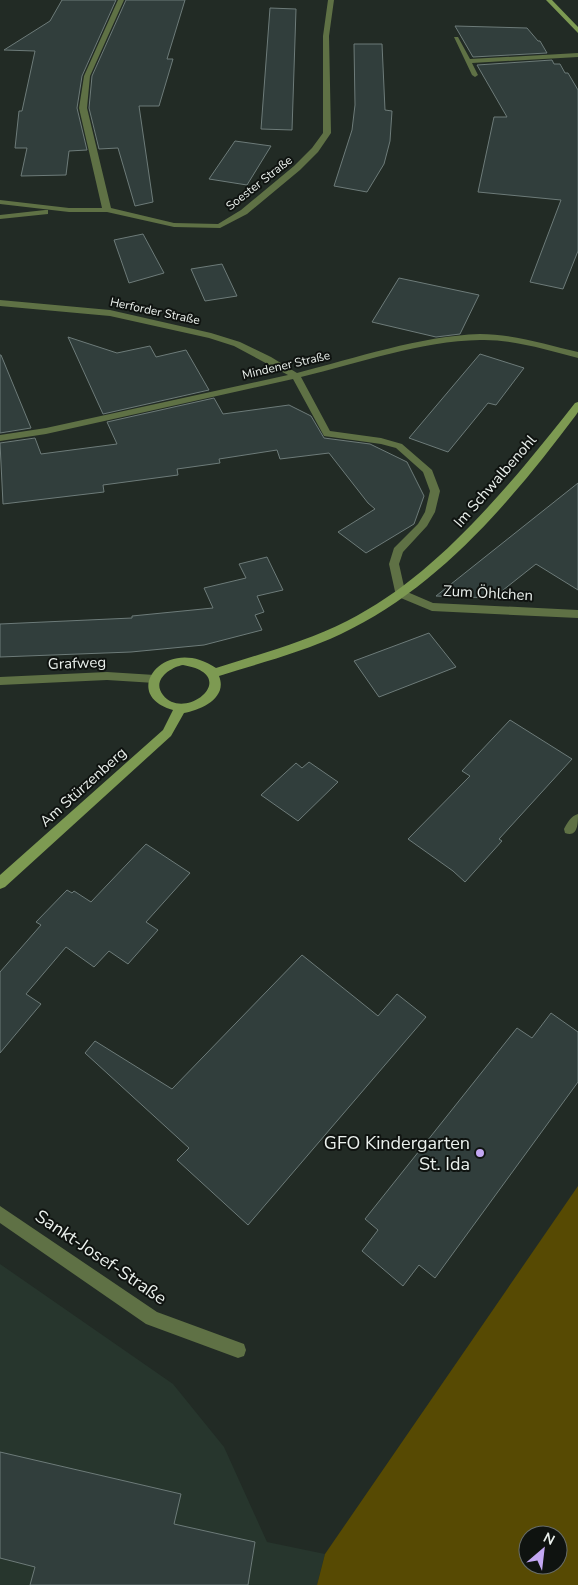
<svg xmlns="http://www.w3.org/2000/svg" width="578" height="1585" font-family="'Nunito Sans',sans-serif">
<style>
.built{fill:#27362d}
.green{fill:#574a03;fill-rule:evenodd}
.building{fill:#313e3c;stroke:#6d7b79}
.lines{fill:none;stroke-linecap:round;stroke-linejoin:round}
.lane{fill:#5f7145;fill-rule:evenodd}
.street{fill:#5f7145;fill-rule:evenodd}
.secondary{fill:#7d9a52;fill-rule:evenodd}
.poi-dot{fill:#c3a7f2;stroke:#0f1310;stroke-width:2}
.labels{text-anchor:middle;stroke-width:4;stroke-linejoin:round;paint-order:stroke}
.far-street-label{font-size:12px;fill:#ebf1ed;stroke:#0f1310}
.street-label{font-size:15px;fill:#ebf1ed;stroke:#0f1310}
.near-poi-label{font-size:18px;fill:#ebf1ed;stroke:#0f1310;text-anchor:end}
.near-street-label{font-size:18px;fill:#ebf1ed;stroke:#0f1310}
</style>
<rect width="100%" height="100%" fill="#222b25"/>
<path class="built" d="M0 1264 173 1384 224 1447 267 1542 325 1554 317 1585H0Z"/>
<path class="green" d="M578 1186V1585H317L325 1554ZM528 1535H558V1565H528Z"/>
<path class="building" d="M62 0H116L82 76 77 108 87 150 69 151 66 175 21 176 27 148H15L19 111H22L35 51 4 50 50 21Z
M126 0H185L167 59H173L159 106H139L153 202 135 206 118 148 99 149 89 108 92 76Z
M270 8 296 9 292 130 261 129Z
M455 26 527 28 538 41H540L547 53 473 57Z
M354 44H382L385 110 392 111 390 141 384 164 367 192 334 186 352 130 355 105Z
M552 60 554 64H560L565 73H568L578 90V251L563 289 530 282 561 200 478 192 494 117H507L477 65Z
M235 141 271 146 247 185 209 179Z
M143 234 164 273 129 283 114 240Z
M222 264 237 296 205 301 191 269Z
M399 278 479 295 460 334 436 337 372 322Z
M68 337 117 353 150 346 156 357 186 350 209 390 103 414Z
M480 354 524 368 496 405 488 403 448 452 409 438Z
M0 355H1L31 428 0 433Z
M214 398 223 414 289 405 311 416 324 438 370 444 407 462 424 496 414 524 366 553 338 532 375 509 368 503 329 453 280 459 277 450 219 459 220 463 177 469 178 475 103 485 104 492 3 504 0 443 35 438 41 454 117 444 107 422Z
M578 483V590L536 564 493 598 436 596Z
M267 557 283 590 257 596 264 612 255 615 262 630 204 645 131 652 0 657V624L132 618V616L213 608 204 588 246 578 239 564Z
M429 633 456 667 379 697 354 661Z
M510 720 572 759 499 839 502 841 465 882 453 871 408 839 470 776 462 771Z
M309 762 338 782 298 821 261 795 296 763 302 768Z
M146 844 190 873 146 922 158 930 128 964 109 951 94 967 66 947 26 994 41 1004 0 1053V972L41 925 36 922 67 890 72 893 74 891 91 902Z
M302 955 378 1016 397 994 426 1017 248 1225 177 1160 189 1148 85 1053 95 1041 172 1089Z
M551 1013 578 1032V1082L435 1278 419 1265 403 1286 362 1251 378 1230 365 1219 517 1028 532 1038Z
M0 1452 181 1494 174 1524 255 1542 248 1585H30L35 1567 0 1558Z"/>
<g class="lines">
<path class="lane" d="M454 37H458L470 59 578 53V57L472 63 478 75 475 77 472 75Z
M578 814C578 823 578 838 565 833L564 829C567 823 571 816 578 814Z"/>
<path class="street" d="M118 0H124L90 76 87 108 111 208 174 223 218 224 241 210 294 166 312 148 323 133V36L328 0H334L329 36 331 133 318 152 300 170 247 214 220 228 174 227 107 212H69L0 204V200L69 208H102L79 108 84 76Z
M45 210H48V214L0 219V215Z
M0 300 110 310 211 333 240 342 271 357 297 373C356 358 420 336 480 334 513 334 547 345 578 352V358C547 350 513 339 480 340 421 341 359 363 301 377L330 431 381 438 402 444 432 470 440 491 435 512 427 526 403 552 399 564 405 591 433 603 578 610V618L432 611 396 596 389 564 394 548 418 524 425 512 430 491 423 472 396 448 381 444 324 436 293 379 46 434 0 441V435L46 428 288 375 234 346 209 338 110 316 0 306Z
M107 672 155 675 161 679 155 683 107 680 0 685V677Z
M0 1206 157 1312 244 1344 246 1350 244 1356 238 1358 146 1324 0 1223Z"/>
<path class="secondary" d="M546 0H552L578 27V33Z
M578 402V412L576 415C513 499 439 588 341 634 303 652 260 663 219 676 228 698 201 710 184 713L171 736 5 887 0 889V875L163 730 173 710C118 695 165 633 216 668 260 654 305 642 347 621 418 585 474 525 525 465 542 444 559 424 575 403ZM183 665C243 675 185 723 163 695 151 680 171 667 183 665Z"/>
</g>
<circle class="poi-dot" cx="480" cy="1153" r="5"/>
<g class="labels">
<g class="far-street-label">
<text transform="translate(259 183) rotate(-38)" y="4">Soester Straße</text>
<text transform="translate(155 311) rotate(12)" y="4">Herforder Straße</text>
<text transform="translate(286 365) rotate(-13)" y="4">Mindener Straße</text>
</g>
<g class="street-label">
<text transform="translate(495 481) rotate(-49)" y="5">Im Schwalbenohl</text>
<text transform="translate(488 593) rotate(3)" y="5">Zum Öhlchen</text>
<text transform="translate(77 663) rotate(-2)" y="5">Grafweg</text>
<text transform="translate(83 787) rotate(-42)" y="5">Am Stürzenberg</text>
</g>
<g class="near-poi-label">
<text x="470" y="1149">GFO Kindergarten<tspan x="470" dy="21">St. Ida</tspan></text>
</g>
<g class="near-street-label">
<text transform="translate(101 1257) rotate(34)" y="6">Sankt-Josef-Straße</text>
</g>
</g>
<g transform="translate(543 1550) rotate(28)"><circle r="24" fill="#0f1310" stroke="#676c68"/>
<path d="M0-4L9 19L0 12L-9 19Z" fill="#c3a7f2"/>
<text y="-8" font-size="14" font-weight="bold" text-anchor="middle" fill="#ebf1ed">N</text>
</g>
</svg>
